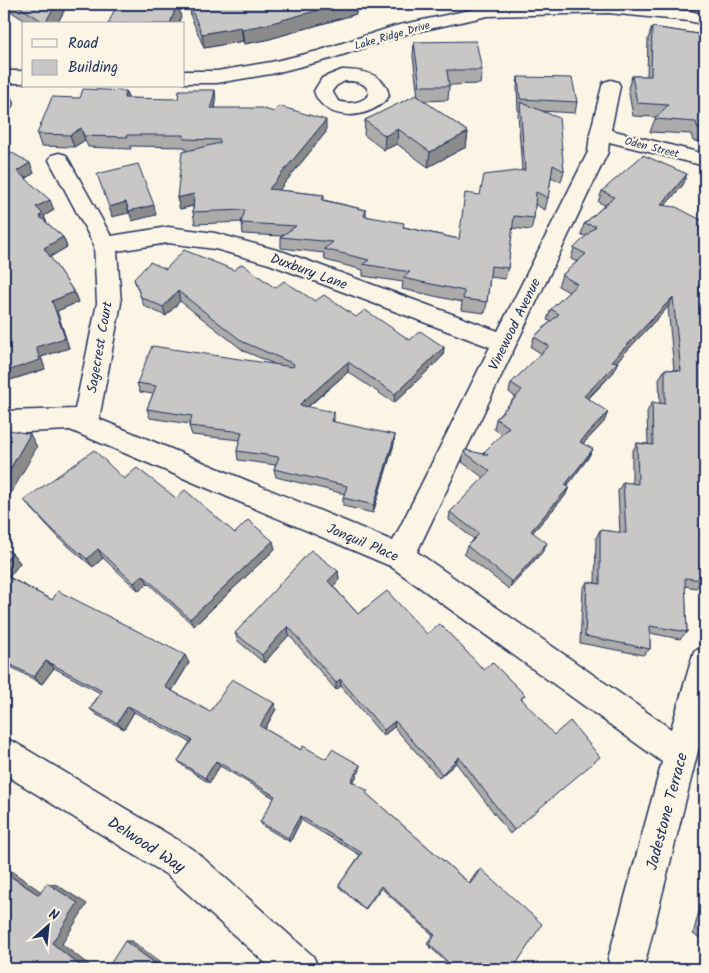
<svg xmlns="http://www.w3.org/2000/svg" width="709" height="973" font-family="Kalam,sans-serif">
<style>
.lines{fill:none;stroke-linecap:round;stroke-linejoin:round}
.minor-casing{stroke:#1b2f5e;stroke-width:3}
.minor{fill:#fcf5e5;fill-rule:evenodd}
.wall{fill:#acabaa;stroke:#1b2f5e}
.shaded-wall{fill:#8c8b8b;stroke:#1b2f5e}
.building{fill:#c8c7c6;stroke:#1b2f5e}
.labels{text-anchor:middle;stroke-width:4.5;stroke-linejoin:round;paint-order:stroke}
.far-street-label{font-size:11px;fill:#1b2f5e;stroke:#fcf5e5}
.street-label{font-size:14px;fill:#1b2f5e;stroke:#fcf5e5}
.near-street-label{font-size:16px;fill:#1b2f5e;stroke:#fcf5e5}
</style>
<rect width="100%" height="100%" fill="#fcf5e5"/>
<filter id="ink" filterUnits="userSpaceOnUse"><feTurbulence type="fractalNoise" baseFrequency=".02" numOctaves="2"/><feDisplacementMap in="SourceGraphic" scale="10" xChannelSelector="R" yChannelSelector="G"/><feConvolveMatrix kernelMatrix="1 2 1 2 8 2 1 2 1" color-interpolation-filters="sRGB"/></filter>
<g filter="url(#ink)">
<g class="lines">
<defs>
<path id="minor" d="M617 4 690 11 705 15V25L689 21 608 13 488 16 406 34 330 59 271 74 217 83H184V71H217L271 62 318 51 395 26 488 6Z
M342 70C361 70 386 73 389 96 371 121 324 123 314 91L322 78ZM345 81C356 81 368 82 369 95 361 103 349 105 338 101L332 91 336 86Z
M4 71H24V83H4Z
M611 80 618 82 620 86 611 130 705 154V166L609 142 608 152 417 552 671 729 694 651 705 647V723L646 959 642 969H612L608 959 662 762 390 566 70 430 4 433V411L75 409 97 303 94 245 49 160 52 155 59 153 66 155 111 236 168 227 215 233 284 252 498 331 588 152 590 134 602 86 604 82ZM168 243 215 249 269 264 490 347 393 541 99 419 121 303 117 251Z
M4 738 16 743 193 849 313 956 319 969H272L167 875 4 774Z"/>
</defs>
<use href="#minor" class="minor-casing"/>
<use href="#minor" class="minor"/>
</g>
<path class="wall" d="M4 4H68L62 6 64 11 57 24H30L4 7Z
M185 4H375L356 10V14L266 40 244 44 243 41 204 48 191 17 190 9Z
M652 27 705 35V142L693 141 691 134 650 132 655 119 657 117 633 116 628 88 632 76H647L648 39Z
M414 42 482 70 480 84 449 85 448 100 424 101 468 132 466 147 428 167 397 144 384 150 364 135 365 120 418 97 413 56Z
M518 77 577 102 575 113 541 111 564 171 561 182 551 177 548 198 545 210 535 204 534 218 531 230 512 228 508 268 505 279 490 277 487 302 485 313 461 310 462 302 402 289 403 282 363 276V270L325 260 324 253 281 248V236L243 234 242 222 195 224 193 212V206L180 209 177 198 186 151 185 147 130 146 131 149 88 147 85 140 74 147 41 146 37 134 80 98H128L216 102 215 108 326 132 279 190 324 195V200L366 210V216L404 227 459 239 480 195 522 170 518 114 519 110H518L517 87Z
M4 154 34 173 26 179 54 210 44 216 47 223 63 237 67 247 50 257 74 292 78 302 57 311 69 348 41 357 45 369 4 382V288L7 287 4 284Z
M683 185 665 205 705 222V535L699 534 703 580 696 588 685 586 687 632 680 639 650 633V649L643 655 580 643 583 589 587 582 595 583 596 538 600 530 620 533 618 491 623 482 632 484V452L637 443 648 444 647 412 652 402 660 404 659 379 665 369 674 370 668 307 617 361 614 372 588 399 604 422 583 444 588 458 567 486 569 487 565 496 533 532 543 551 509 589 464 554 467 546 474 539 449 520 450 512 484 478 462 462 464 452 483 454 484 452 502 434 494 429 496 419 515 397 509 392 511 383 542 354 531 347 534 337 551 321 547 320 551 309 569 292 558 286 562 275 577 262 571 259 574 248 586 236 581 235 584 224 605 205 598 202 602 191Z
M166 269 275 288 315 301 410 340 444 347 443 356 394 403 348 372 308 407 334 422 394 444 373 513 343 506V498L345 494 276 477 274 469 276 465 238 460 237 451 240 440 192 435 189 426 190 424 150 418 147 409 153 394 140 392 137 383 274 364 244 351 180 301 166 316 144 306 134 279Z
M124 479 176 498 235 533 275 549 194 626 148 583 139 591 103 558 93 567 62 541 31 508 24 500Z
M4 549 12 553 20 563 9 577 52 600 189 663 172 691 210 712 276 709 265 729 301 750 326 759 360 770 353 782 469 883 477 872 481 869 513 969H444L448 964 427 944 433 935 381 888 365 910 339 887V885L360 855 301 820 290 842 263 826 260 822 274 798 220 766 209 783 183 766 178 761 190 742 134 712 124 729 97 715 90 709 100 693 54 668 42 684 4 663Z
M338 571 339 580 333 586 358 614 427 634 484 670 522 698 514 830 510 834 456 763 439 778 394 727 383 736 341 686 336 690 289 635 264 663 238 641 235 633Z
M705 889V941L693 934Z
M584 966 592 967 593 969H580Z"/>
<path class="shaded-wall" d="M51 4H68L62 6 64 11 57 24H46Z
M177 4H178L181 17 178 24H170Z
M341 4H375L356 10V14L266 40 244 44 242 29Z
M241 27 243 41 204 48 202 34Z
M8 89 14 104 4 122V96Z
M215 90 216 102 213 119 211 108Z
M126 91 129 102 124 98Z
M326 120V132L271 200 269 189Z
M81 128 85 140 74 147 70 135Z
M398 129 397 144 384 150 385 136Z
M468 132 466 147 428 167 430 152Z
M30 163 34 173 21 181 17 171Z
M687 174 683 185 656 216 661 205Z
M194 194 197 205 180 209 177 198Z
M50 200 54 210 44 216 47 224 44 226 36 207Z
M126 202 129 213 112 217 109 207Z
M154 205 156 215 132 221 129 211Z
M63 237 67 247 48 258 44 248Z
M178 291 180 301 166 316 163 307Z
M74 292 78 302 57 311 69 348 41 357 45 369 4 382V372L36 347 52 301Z
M673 297 668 307 608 371 612 361Z
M444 347 443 356 394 403 395 394Z
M348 362V372L300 413 299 405Z
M618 362 614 372 580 406 584 396Z
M334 412V421H331Z
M608 412 604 422 576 451 580 442Z
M30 434 37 447 4 506V480Z
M395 435 394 444 373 513 374 505Z
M593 449 588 458 561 494 565 485Z
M569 487 565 496 527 539 531 531Z
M273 541 275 549 194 626 190 619Z
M547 543 543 551 509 589 512 582Z
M98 549 103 558 93 567 87 559Z
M12 553 20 563 6 581 4 578V564Z
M338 571 339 580 329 591 328 581Z
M143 575 148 583 139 591 134 583Z
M288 626 289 635 264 663 262 655Z
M185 655 189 663 170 694 165 687Z
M46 661 54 668 42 684 34 677Z
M340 679 341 686 336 690V683Z
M274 703 276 709 263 732 260 726Z
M128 706 134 712 124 729 117 723Z
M395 721 394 727 383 736 384 730Z
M459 757 456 763 439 778 442 774Z
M216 761 220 766 209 783 205 778Z
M360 765V770L351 786V781Z
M300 816 301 820 290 842 288 838Z
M4 867 11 871 49 897 39 895 4 872Z
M47 883 57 885 87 904 62 944 94 969H84L52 943Z
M125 941H132L166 966 164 969H158Z"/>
<path class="building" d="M15 4H56L45 23Z
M117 4H177L170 24H108Z
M189 4H341L264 25 242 29 241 27 202 34Z
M652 27 705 35V129H698L696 122 655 119 668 105 637 103 632 76H651Z
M476 41 482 70H447L449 86H420L414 42Z
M518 77 572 78 577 102 520 99Z
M4 89H8L4 96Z
M83 89 126 91 124 98 178 99 179 90H215L211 108H261L274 112 279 106 326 120 269 189 324 195 322 200 366 210 364 216 404 223 403 227 459 239 465 193 480 195 484 175 525 170 520 102 559 118 564 171 553 165 548 198 536 192 534 218 514 216 508 268 491 266 487 302 463 299 464 291 403 278 410 272 363 264 369 260 324 249 333 242 280 237 296 226 241 223 245 210 193 212 194 194 177 198 182 152 220 143V140L184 139V135H127L128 137 84 136 81 128 70 135 37 134 52 97 80 98Z
M416 95 468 132 430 152 398 129 385 136 365 120Z
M9 151 30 163 17 171 50 200 36 207 43 214 39 216 63 237 44 248 74 292 52 301 65 338 36 347 40 360 4 372V288L10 286 4 279V154Z
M643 155 687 174 661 205 676 207 705 222V526L699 525 703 580 685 578 687 632 650 626V649L585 636 587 582 600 584V530L626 533 623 482 638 484 637 443 653 445 652 402 665 404V369L681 371 673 297 612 361 618 362 584 396 608 412 580 442 593 449 565 485 569 487 531 531 547 543 512 582 467 546 479 534 450 512 490 471 464 452 465 450 488 455 484 452 509 427 496 419 522 390 511 383 549 346 534 337 559 314 551 309 577 284 562 275 586 254 574 248 596 226 584 224 614 197 602 191Z
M138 164 154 205 129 211 126 202 109 207 97 174Z
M184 250 234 270 242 264 275 288 284 281 315 301 324 295 356 317 365 310 410 340 420 331 444 347 395 394 348 362 299 405 334 412 331 421 395 435 374 505 343 498 347 486 274 469 279 457 237 451 242 432 189 426 192 416 147 409 156 386 137 383 152 346 293 367 294 364 243 342 178 291 163 307 141 297 134 279 150 262 166 269Z
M4 429 30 434 4 480Z
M94 450 124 479 137 468 176 498 185 490 235 533 248 520 273 541 190 619 143 575 134 583 98 549 87 559 55 532 24 500Z
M4 549 12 553 4 564Z
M311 550 338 571 328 581 358 614 387 591 427 634 440 624 484 670 492 662 525 695 521 698 554 735 570 721 600 757 514 830 459 757 442 774 395 721 384 730 340 679 336 683 288 626 262 655 235 633Z
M4 575 52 600 58 591 185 655 165 687 210 712 232 679 274 703 260 726 301 750 303 746 326 759 332 749 360 765 351 781 368 791 366 793 470 884 481 869 542 924 513 969H448L451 965 429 944 435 935 381 886 365 909 339 885 362 853 300 816 288 838 260 822 275 796 216 761 205 778 178 761 192 740 128 706 117 723 90 709 102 691 46 661 34 677 4 661Z
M4 872 39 895 47 883 78 903 52 943 84 969H4Z
M125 941 160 967 158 969H107Z"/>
</g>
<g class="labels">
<g class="far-street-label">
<text transform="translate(392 35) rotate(-16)" y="4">Lake Ridge Drive</text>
<text transform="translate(652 147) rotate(14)" y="4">Oden Street</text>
</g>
<g class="street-label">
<text transform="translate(309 271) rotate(20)" y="5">Duxbury Lane</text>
<text transform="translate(514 324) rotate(-64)" y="5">Vinewood Avenue</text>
<text transform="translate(99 347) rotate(-80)" y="5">Sagecrest Court</text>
<text transform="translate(363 542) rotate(23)" y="5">Jonquil Place</text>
</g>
<g class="near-street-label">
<text transform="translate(666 811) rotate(-75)" y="6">Jadestone Terrace</text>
<text transform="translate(147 844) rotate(33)" y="6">Delwood Way</text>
</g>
</g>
<rect width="709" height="973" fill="none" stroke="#fcf5e5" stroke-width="20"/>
<rect x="10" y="10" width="689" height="953" fill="none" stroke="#1b2f5e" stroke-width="2" filter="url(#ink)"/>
<rect x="22" y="22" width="162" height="65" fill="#fcf5e5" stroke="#a2a6af"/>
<rect x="32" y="39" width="25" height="8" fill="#fcf5e5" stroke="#a2a6af"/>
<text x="68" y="48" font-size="15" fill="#1b2f5e">Road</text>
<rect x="32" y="60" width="25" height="15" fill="#c8c7c6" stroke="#a2a6af"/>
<text x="68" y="72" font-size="15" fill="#1b2f5e">Building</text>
<g transform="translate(48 926) rotate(27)" stroke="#fcf5e5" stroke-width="4" paint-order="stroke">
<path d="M0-4L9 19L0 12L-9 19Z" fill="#1b2f5e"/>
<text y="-8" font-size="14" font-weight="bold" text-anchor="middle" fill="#1b2f5e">N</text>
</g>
</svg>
